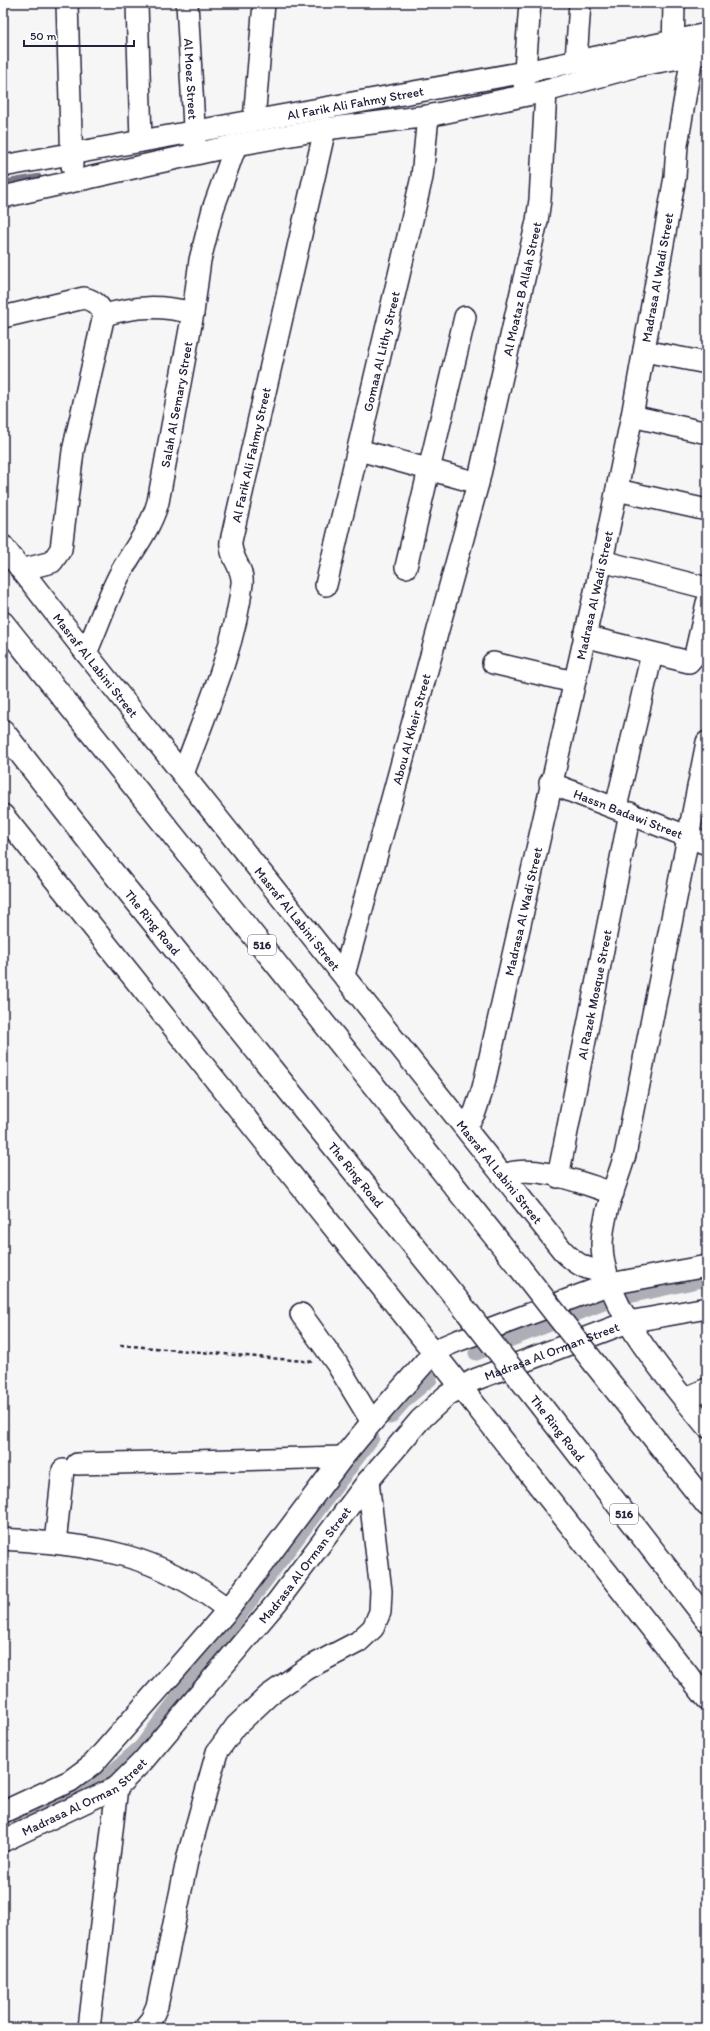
<svg xmlns="http://www.w3.org/2000/svg" width="710" height="2031" font-family="Itim,sans-serif">
<style>
.lines{fill:none;stroke-linecap:round;stroke-linejoin:round}
.stream{stroke:#767685;stroke-width:4.5}
.canal{stroke:#aeaeb7;stroke-width:15}
.minor-casing{stroke:#22223b;stroke-width:24}
.highway-casing{stroke:#22223b;stroke-width:25}
.path{stroke:#22223b;stroke-width:2.5;stroke-dasharray:4 3;stroke-linecap:butt}
.minor{stroke:#fff;stroke-width:21}
.highway{stroke:#fff;stroke-width:22}
.highway-bridge-casing{stroke:#22223b;stroke-width:25;stroke-linecap:butt}
.highway-bridge{stroke:#fff;stroke-width:22}
.labels{text-anchor:middle;stroke-width:4;stroke-linejoin:round;paint-order:stroke}
.shield{fill:#fff;stroke:#646476;stroke-width:1}
.shield-label{font-size:12px;font-weight:bold;fill:#22223b}
.street-label{font-size:13px;fill:#22223b;stroke:#fff}
</style>
<rect width="100%" height="100%" fill="#f6f6f7"/>
<filter id="ink" filterUnits="userSpaceOnUse"><feTurbulence type="fractalNoise" baseFrequency=".025" numOctaves="2"/><feDisplacementMap in="SourceGraphic" scale="8" xChannelSelector="R" yChannelSelector="G"/><feConvolveMatrix kernelMatrix="1 2 1 2 8 2 1 2 1" color-interpolation-filters="sRGB"/></filter>
<g filter="url(#ink)">
<g class="lines">
<path class="stream" d="M3 182 39 176"/>
<path class="canal" d="M624 1297 707 1279
M476 1353 606 1302
M390 1417 407 1398 430 1379
M3 1828 101 1782 141 1747 372 1438"/>
<defs>
<g id="minor">
<path d="M67 3 72 166"/>
<path d="M137 3 141 141"/>
<path id="s1" d="M187 3 195 144"/>
<path d="M673 54 674 3"/>
<path d="M576 60 580 3"/>
<path d="M524 84 530 3"/>
<path d="M254 120 264 3"/>
<path id="s2" d="M3 166 525 72 707 34"/>
<path d="M3 197 236 145 325 129 428 116 546 91 641 65 707 53"/>
<path d="M104 315C137 306 160 305 193 313"/>
<path d="M3 317 84 298C95 301 99 305 104 315L73 451 61 549 52 562 21 570"/>
<path d="M644 351 707 363"/>
<path d="M632 416 707 433"/>
<path d="M359 450 478 483"/>
<path d="M617 490 707 510"/>
<path id="s3" d="M3 546 86 653 563 1251C576 1264 588 1272 606 1270"/>
<path d="M602 561 707 588"/>
<path d="M406 567 465 317"/>
<path id="s4" d="M326 585 422 177 428 116"/>
<path d="M584 636 689 662 695 655 707 603"/>
<path id="s5" d="M86 653C98 626 107 598 121 572 134 548 151 528 158 502L193 313 200 260 213 209 236 145"/>
<path d="M493 663 574 682"/>
<path d="M707 742 625 1155C616 1185 603 1213 602 1244 602 1306 669 1380 707 1427"/>
<path id="s6" d="M183 774C205 714 235 648 242 584 244 567 229 558 231 541L325 129"/>
<path id="s7" d="M550 783 707 844"/>
<path d="M616 807 652 654"/>
<path d="M3 815 435 1354 707 1699"/>
<path id="s8" d="M344 975 478 483 537 221 540 200 546 91"/>
<path id="s9" d="M466 1127 475 1112 483 1088 602 561 632 416 675 177 677 145 692 56"/>
<path d="M503 1175C536 1163 580 1183 613 1193"/>
<path id="s10" d="M558 1177 630 813"/>
<path d="M301 1314 337 1364 372 1422"/>
<path d="M684 1399 707 1389"/>
<path d="M77 1464 343 1457"/>
<path d="M3 1539C92 1545 157 1552 228 1610"/>
<path d="M55 1543 63 1470"/>
<path d="M3 1812 70 1781 93 1764 228 1610 343 1457 372 1422 425 1362 445 1346 457 1341 610 1284 707 1266"/>
<path id="s11" d="M3 1841 117 1787 143 1761 277 1602 368 1481 420 1420 446 1396 474 1380 628 1322 707 1308"/>
<path d="M89 2028 117 1787"/>
<path d="M145 2028 150 2022 157 2006 188 1856 217 1752 236 1726 269 1695 306 1669 358 1642 373 1628 380 1612 381 1591 368 1481"/>
</g>
<g id="highway">
<path d="M3 623 520 1268"/>
<path id="s12" d="M3 731 115 875 468 1313"/>
<path d="M595 1364 707 1505"/>
<path d="M542 1407 707 1620"/>
</g>
</defs>
<use href="#minor" class="minor-casing"/>
<use href="#highway" class="highway-casing"/>
<path class="path" d="M120 1345 315 1362"/>
<use href="#minor" class="minor"/>
<use href="#highway" class="highway"/>
<defs>
<path id="highway-bridge" d="M520 1268 595 1364
M468 1313 542 1407"/>
</defs>
<use href="#highway-bridge" class="highway-bridge-casing"/>
<use href="#highway-bridge" class="highway-bridge"/>
</g>
</g>
<g class="labels">
<g class="shield">
<rect x="248" y="935" width="28" height="20" rx="3"/>
<rect x="610" y="1504" width="28" height="20" rx="3"/>
</g>
<g class="shield-label">
<text x="262" y="949">516</text>
<text x="624" y="1518">516</text>
</g>
<g class="street-label">
<text dy="5" stroke="none"><textPath href="#s1" startOffset="76">Al Moez Street</textPath></text>
<text dy="5" stroke="none"><textPath href="#s2" startOffset="358">Al Farik Ali Fahmy Street</textPath></text>
<text dy="5" stroke="none"><textPath href="#s9" startOffset="872">Madrasa Al Wadi Street</textPath></text>
<text dy="5" stroke="none"><textPath href="#s8" startOffset="709">Al Moataz B Allah Street</textPath></text>
<text dy="5" stroke="none"><textPath href="#s4" startOffset="240">Gomaa Al Lithy Street</textPath></text>
<text dy="5" stroke="none"><textPath href="#s5" startOffset="267">Salah Al Semary Street</textPath></text>
<text dy="5" stroke="none"><textPath href="#s6" startOffset="333">Al Farik Ali Fahmy Street</textPath></text>
<text dy="5" stroke="none"><textPath href="#s9" startOffset="548">Madrasa Al Wadi Street</textPath></text>
<text dy="5" stroke="none"><textPath href="#s3" startOffset="151">Masraf Al Labini Street</textPath></text>
<text dy="5" stroke="none"><textPath href="#s8" startOffset="255">Abou Al Kheir Street</textPath></text>
<text dy="5" stroke="none"><textPath href="#s7" startOffset="84">Hassn Badawi Street</textPath></text>
<text dy="5" stroke="none"><textPath href="#s9" startOffset="224">Madrasa Al Wadi Street</textPath></text>
<text dy="5" stroke="none"><textPath href="#s3" startOffset="475">Masraf Al Labini Street</textPath></text>
<text dy="5" stroke="none"><textPath href="#s12" startOffset="243">The Ring Road</textPath></text>
<text dy="5" stroke="none"><textPath href="#s10" startOffset="186">Al Razek Mosque Street</textPath></text>
<text dy="5" stroke="none"><textPath href="#s3" startOffset="799">Masraf Al Labini Street</textPath></text>
<text dy="5" stroke="none"><textPath href="#s12" startOffset="567">The Ring Road</textPath></text>
<text dy="5" stroke="none"><textPath href="#s11" startOffset="753">Madrasa Al Orman Street</textPath></text>
<text transform="translate(558 1428) rotate(52)" y="5">The Ring Road</text>
<text dy="5" stroke="none"><textPath href="#s11" startOffset="417">Madrasa Al Orman Street</textPath></text>
<text dy="5" stroke="none"><textPath href="#s11" startOffset="93">Madrasa Al Orman Street</textPath></text>
</g>
</g>
<rect width="710" height="2031" fill="none" stroke="#fff" stroke-width="16"/>
<rect x="8" y="8" width="694" height="2015" fill="none" stroke="#22223b" stroke-width="1.5" filter="url(#ink)"/>
<path d="M24 40v6h110v-6" fill="none" stroke="#22223b" stroke-width="2"/>
<text x="30" y="40" font-size="12" fill="#22223b" stroke="#ffffff" stroke-width="3" paint-order="stroke">50 m</text>
</svg>
